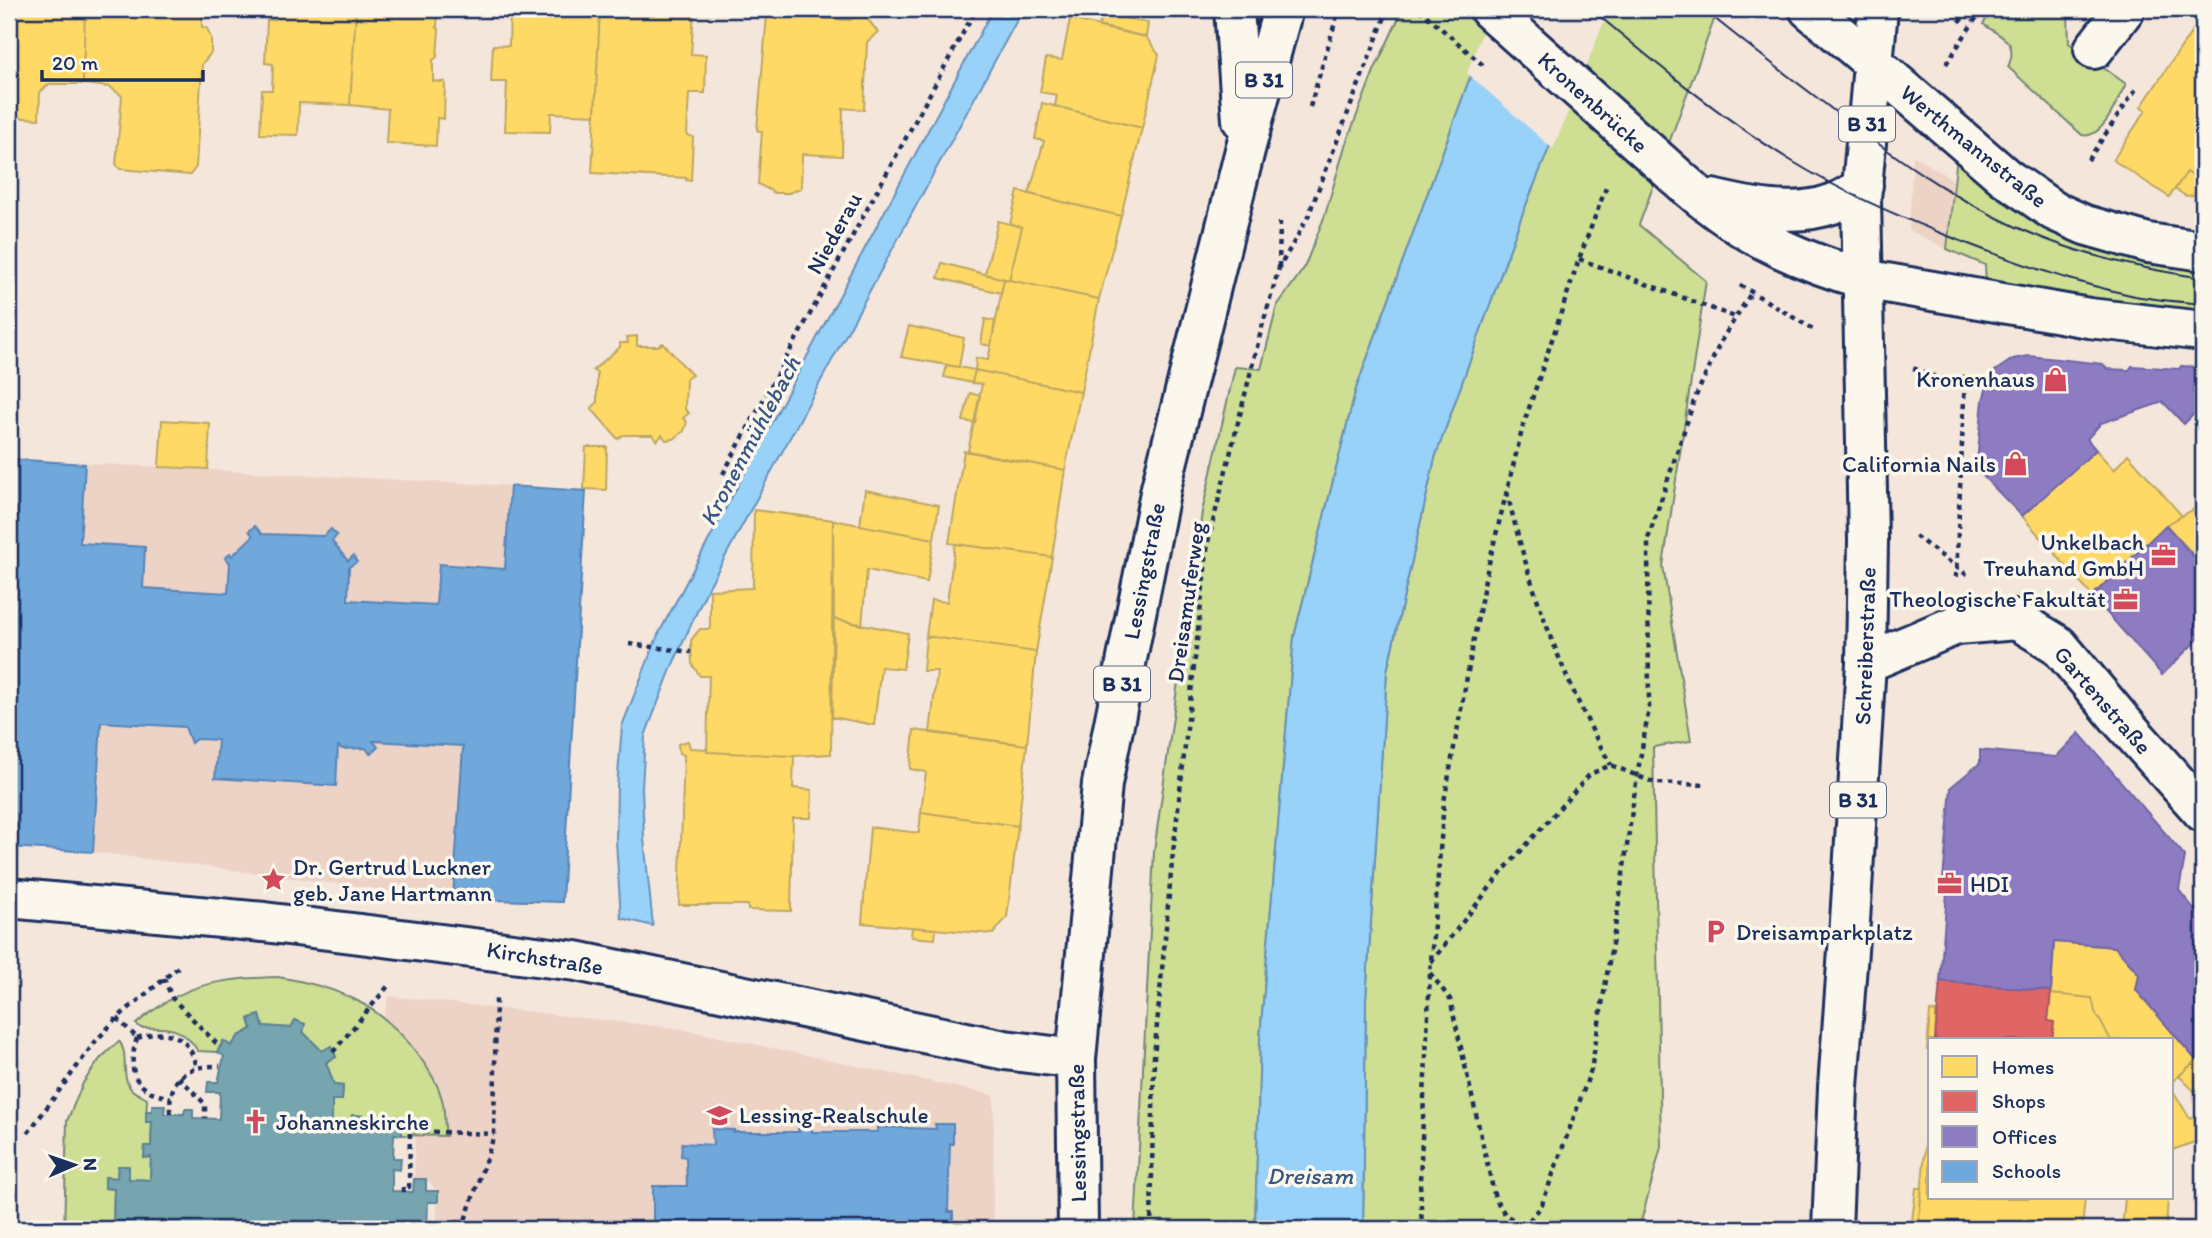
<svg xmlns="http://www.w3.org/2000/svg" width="2212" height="1238" font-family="Itim,sans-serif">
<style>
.built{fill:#edd2c6}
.green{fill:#cede92;stroke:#748678;stroke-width:2}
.water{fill:#99d2f9;stroke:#6791bb;stroke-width:2}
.pier{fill:#f5e6db}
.homes{fill:#ffd966;stroke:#bba664;stroke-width:2}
.shops{fill:#e06666;stroke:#a55664;stroke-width:2}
.offices{fill:#8e7cc3;stroke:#6c65a5;stroke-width:2}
.schools{fill:#6fa8dc;stroke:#5684b6;stroke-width:2}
.public{fill:#76a5af;stroke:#5b8297;stroke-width:2}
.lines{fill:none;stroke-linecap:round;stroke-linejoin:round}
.minor-casing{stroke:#1b2f5e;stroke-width:44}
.major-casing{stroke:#1b2f5e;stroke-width:44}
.path{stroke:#1b2f5e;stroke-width:4.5;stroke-dasharray:5 5;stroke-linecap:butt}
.minor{stroke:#fbf7ec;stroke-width:38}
.major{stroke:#fbf7ec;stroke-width:38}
.tram{stroke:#1b2f5e;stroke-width:2}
.major-bridge-casing{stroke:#1b2f5e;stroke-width:44;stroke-linecap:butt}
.path-bridge{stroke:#1b2f5e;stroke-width:4.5;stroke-dasharray:5 5;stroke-linecap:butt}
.major-bridge{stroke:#fbf7ec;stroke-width:38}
.labels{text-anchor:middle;stroke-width:7;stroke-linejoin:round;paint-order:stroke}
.shield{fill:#fbf7ec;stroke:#5e6b89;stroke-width:2}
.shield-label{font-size:21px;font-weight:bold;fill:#1b2f5e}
.street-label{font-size:23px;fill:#1b2f5e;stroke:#fbf7ec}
.poi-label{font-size:23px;fill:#1b2f5e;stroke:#fbf7ec;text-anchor:start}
.water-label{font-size:24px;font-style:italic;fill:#3a5885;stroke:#fbf7ec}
</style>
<rect width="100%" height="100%" fill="#f5e6db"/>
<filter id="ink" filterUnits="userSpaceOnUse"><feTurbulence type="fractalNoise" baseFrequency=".0143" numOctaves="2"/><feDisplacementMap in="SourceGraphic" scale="14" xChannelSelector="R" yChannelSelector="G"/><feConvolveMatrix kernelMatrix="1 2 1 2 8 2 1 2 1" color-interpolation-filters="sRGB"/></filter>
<g filter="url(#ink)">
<path class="built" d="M1913 155 1953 180 1947 249 1909 230Z
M10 459 586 490 562 902 453 899 93 852 9 847Z
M389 996 682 1029 994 1095 993 1229H436L438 1191 426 1179H414L415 1135 445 1136 406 1039 384 1017Z"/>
<path class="green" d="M1403 9H1495L1356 389 1294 637 1260 1038 1255 1229H1135L1154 851 1202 512 1235 367 1261 369 1277 306 1304 268 1325 215 1345 146 1374 71Z
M1605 9H1718L1639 225 1706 281 1663 566 1691 741 1653 747 1661 1147 1639 1229H1363L1366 999 1387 671 1435 458 1522 215Z
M1993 9H2070L2068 12 2069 43 2126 84C2117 99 2104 140 2082 135L2008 67C2019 41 2003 38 1983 24Z
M1957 156 2203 266V314L2141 307 1986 281 1985 265 1947 249Z
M278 977C339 987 381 1004 419 1056 428 1068 438 1084 442 1099 445 1110 444 1124 446 1136L402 1135V1122H397V1116H385V1124L364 1123V1116L352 1115 351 1122 332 1121V1100H342L343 1086 334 1085 326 1062 336 1057 331 1047 322 1051 303 1032 305 1024 295 1020 291 1028 263 1026 260 1015 249 1018 252 1029 239 1036 231 1046 223 1041 217 1052 198 1051C182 1026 168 1027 141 1028L136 1024C184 983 217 979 278 977Z
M119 1041C130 1054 119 1076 132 1090 136 1093 142 1096 147 1099L146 1122H152L151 1146H145L144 1157H151L150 1180 129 1179V1167L118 1166 117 1178 105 1177V1188L114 1189 113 1229H64L67 1121 83 1083 100 1059Z"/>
<path class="water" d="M993 9H1023L706 592 673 664 645 736 642 788 644 839 653 926 621 918 616 841 617 787 622 726 658 635Z
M1495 9H1605L1522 215 1435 458 1387 671 1366 999 1363 1229H1255L1260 1038 1294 637 1356 389Z"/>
<path class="pier" d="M1491 9H1609L1553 149 1467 73Z"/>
<path class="homes" d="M9 9H85L83 84H50L40 92 39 119 9 117Z
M85 9H202V27L207 28 211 38V53L202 64 196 167 190 175 120 169 116 164 122 96 110 87 83 84Z
M275 9H356L350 105 299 103 298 135 260 134 262 90H272L273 64 265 63 267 20H274Z
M356 9H438L437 28 439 29 437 57 433 60V81L445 82 444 119 437 118 436 146 386 143 388 109 350 105Z
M510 9H600L595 115 551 113 550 132 505 131 507 82H491L493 45 509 46Z
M600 9H682V11H694L691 54 706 55 705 93H689L687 135 693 137 691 181 686 180 687 178 592 173Z
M861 11 878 32 867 42 864 110 843 108 842 156 802 154 801 188 789 193H775L758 184 762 132 757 130 767 15 850 20Z
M1102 13 1148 23 1146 37 1099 27Z
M1070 19 1146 37 1159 55 1142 128 1055 106 1057 95 1040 92 1046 58 1062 60Z
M2199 21 2203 24V183L2187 172 2169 197 2113 160 2146 110 2141 107Z
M1042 103 1142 128 1121 216 1029 194 1044 141 1035 139Z
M2187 172 2202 182 2194 195 2186 196 2175 189Z
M1018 191 1121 216 1099 299 1009 280 1022 227 1010 224Z
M998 221 1022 227 1009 280 985 274Z
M942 263 1004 279 1001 293 938 278Z
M1004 279 1099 299 1081 392 975 370 976 358 988 360Z
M985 319 995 321 991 346 981 344Z
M909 326 964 338 959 367 901 357Z
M637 336V346H658L663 343 692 375 686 379 685 409 689 413 683 418 687 422 684 431 674 439 666 440 662 435 657 441 652 435H623L618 439 591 408 597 403V373L593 370 620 347V343H628L627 337Z
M947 365 975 370 972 383 944 377Z
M975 370 1081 392 1065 470 968 451 982 384 972 383Z
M970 393 980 396 975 423 963 421Z
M162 420 210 423 208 469 159 467Z
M586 447H607L606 490 584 489Z
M2096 450 2114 470 2128 454 2182 516 2166 525 2092 596 2022 516Z
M964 451 1065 470 1052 557 949 543Z
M865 490 939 505 934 539 860 525Z
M2203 504V547L2193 554 2166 525Z
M754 510 833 520 831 754 794 756 707 752 709 676H700L692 664 691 640 700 629H710V590L753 588Z
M833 520 934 539 927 582 867 570 862 625 834 619Z
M955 544 1052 557 1036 652 926 636 931 600 947 602Z
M2203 547V567L2193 554Z
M834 619 908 633 903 669 881 667 874 725 832 717Z
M926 636 1036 652 1027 745 930 733 937 671H923Z
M914 730 1027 745 1018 826 921 812 926 772 910 769Z
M688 741 690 748 707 749V752L794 756 793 788 812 790 811 818H793L791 911 748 910V905H679L684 755 679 753 678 744Z
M921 812 1018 826 1007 917 993 934 862 923 870 827 919 833Z
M912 927 936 929 935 939 911 937Z
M2054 942 2115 947 2139 974 2136 990 2196 1060 2172 1082V1040H2111L2095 1012 2092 998 2051 994Z
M2051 994 2092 998 2095 1012 2111 1040H2052L2054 1022 2048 1021Z
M1930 1011 1936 1012 1935 1040H1930V1050H1927Z
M2203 1054V1083L2194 1091 2179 1076Z
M2203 1083V1104L2194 1091Z
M2172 1089 2190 1119 2203 1113V1139L2172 1150Z
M1930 1093V1198H2085L2082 1229H1918Z
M1916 1188H1922L1918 1229H1911Z
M2125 1198H2168L2166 1229H2122Z"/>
<path class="shops" d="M1940 981 2051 991 2048 1021 2054 1022 2052 1040H1935Z"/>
<path class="offices" d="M2029 356 2103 364 2107 369 2129 370 2132 366 2179 369 2181 366 2203 367V405L2184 424 2163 402 2101 423 2087 439 2096 450 2022 516 1981 474 1976 473 1983 400 1988 384 1995 371 2013 359Z
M2166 525 2203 567V634L2162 675 2092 596Z
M2079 733 2185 856 2179 890 2203 920V1054L2196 1060 2136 990 2139 974 2115 947 2054 942 2051 991 1940 981 1947 892H1942L1951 787 1980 763V750L2056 757Z"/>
<path class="schools" d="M10 459 85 464 80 543 145 547 143 588 228 593 230 563 225 558 230 553 232 556 253 536 249 531 255 526 262 534 324 536 331 529 337 535 332 541 348 561 353 556 357 562 349 567 348 600 436 605 439 564 505 569 510 486 586 491 562 902 453 899 463 746 373 741 378 747 370 754 366 748 342 749 338 746 336 786 215 778 218 740 196 739 191 743 185 727 101 722 93 852 9 847Z
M935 1124H953V1144L950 1143 948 1212H953V1223H949V1229H653V1186H687L686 1157 681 1156 682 1143 713 1145 712 1129 734 1130 733 1132H799L798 1129H812V1132H877V1127L936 1129Z"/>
<path class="public" d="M260 1015 263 1026 291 1028 295 1020 305 1024 303 1032 322 1051 331 1046 336 1057 326 1062 334 1085 343 1086 342 1100H332V1121L351 1122 352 1115 364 1116V1123L385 1124V1115L397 1116V1122H402V1135L394 1134 393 1158H401L400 1170 392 1169V1191L413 1192 414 1179H426V1191H438V1202H428L427 1229H113L114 1189 105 1188V1177L117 1178 118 1166H129V1179L150 1180 151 1157 144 1158 145 1146H151L152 1122H146V1111H152V1105H165L164 1114H184L185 1109H193V1118L219 1119 220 1092H207L208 1082H218L224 1056 217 1052 224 1041 231 1046 239 1036 252 1029 249 1019Z"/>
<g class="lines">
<defs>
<path id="minor" d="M2094 49 2125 9
M1873 63 2005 177 2054 211 2085 225 2148 243 2203 251
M1863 279 2089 318 2203 331
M1866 663 1956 625 2017 620 2058 645 2120 719 2203 812
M9 898 264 922 576 961 1005 1050 1076 1059"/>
<path id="major" d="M1234 9 1242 120
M1489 9 1527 43
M1809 9 1873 63
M1677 177C1734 230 1788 257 1863 279
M1712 199C1761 211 1823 223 1863 185
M1078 1229 1076 1059 1102 784 1161 488 1245 150 1283 9
M1832 1229 1838 1087 1849 937 1866 663 1868 540 1861 199 1878 9"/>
</defs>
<use href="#minor" class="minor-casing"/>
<use href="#major" class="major-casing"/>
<path class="path" d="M1952 11 1964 23
M1946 64 1982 9
M1310 107 1339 9
M2088 160 2136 89
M1579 259 1735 317
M1279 267 1280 220
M1740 285 1816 331
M1913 368 1938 378 1965 377 1956 577
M723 474 976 9
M1507 492C1529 587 1563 681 1611 765
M1915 536 1967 575
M629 644 691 652
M1431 962 1503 871 1590 774 1611 765 1655 783 1708 785
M1430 973 1450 999 1495 1198 1506 1216 1525 1225
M164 978 172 998 220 1047
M117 1018 137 1038
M137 1038C126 1073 135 1091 171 1098
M137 1038C168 1028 188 1034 197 1067
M333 1052 389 985
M179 1077 205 1104V1118
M170 1113C169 1077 185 1065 220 1066
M28 1133 95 1042 117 1018 182 964
M403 1192V1187H409L410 1131 494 1134
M462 1229 494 1136 496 997
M1151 1229 1154 1057 1172 862 1208 542 1262 327 1279 268 1307 219 1388 9
M1422 1229 1420 1181 1430 973 1444 802 1485 579 1523 426 1579 259 1607 185
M1525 1229V1225L1541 1207 1591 1070 1618 909 1637 776 1649 709 1648 539 1695 398 1721 341 1751 293"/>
<use href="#minor" class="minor"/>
<use href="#major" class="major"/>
<path class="tram" d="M1591 9C1654 62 1719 116 1790 160 1840 191 1893 214 1948 236 2009 260 2070 282 2135 296 2157 300 2181 302 2203 304
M1703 9C1741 40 1780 70 1820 100 1895 158 1973 215 2064 246 2110 262 2156 271 2203 278"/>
<defs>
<path id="major-bridge" d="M1527 43 1677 177"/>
</defs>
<use href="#major-bridge" class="major-bridge-casing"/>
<path class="path-bridge" d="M1419 9 1484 66"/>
<use href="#major-bridge" class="major-bridge"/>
</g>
</g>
<defs>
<symbol id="shop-bare" viewBox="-9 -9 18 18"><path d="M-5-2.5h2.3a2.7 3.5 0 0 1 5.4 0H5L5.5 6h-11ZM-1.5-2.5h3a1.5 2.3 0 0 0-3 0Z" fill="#d1495b" stroke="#fbf7ec" stroke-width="2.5" paint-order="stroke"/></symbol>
<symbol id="office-bare" viewBox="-9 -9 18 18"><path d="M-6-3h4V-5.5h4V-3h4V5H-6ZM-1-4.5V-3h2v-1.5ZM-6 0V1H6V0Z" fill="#d1495b" stroke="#fbf7ec" stroke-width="2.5" paint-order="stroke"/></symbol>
<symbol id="sight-bare" viewBox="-9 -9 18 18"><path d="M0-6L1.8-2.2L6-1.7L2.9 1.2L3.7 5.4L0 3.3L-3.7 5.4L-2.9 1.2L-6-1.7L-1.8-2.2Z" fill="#d1495b" stroke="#fbf7ec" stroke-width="2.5" paint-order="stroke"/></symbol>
<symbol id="parking-bare" viewBox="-9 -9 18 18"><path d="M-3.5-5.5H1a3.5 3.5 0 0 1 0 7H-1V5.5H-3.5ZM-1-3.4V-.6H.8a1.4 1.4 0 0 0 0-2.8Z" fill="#d1495b" stroke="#fbf7ec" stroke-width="2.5" paint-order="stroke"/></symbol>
<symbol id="school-bare" viewBox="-9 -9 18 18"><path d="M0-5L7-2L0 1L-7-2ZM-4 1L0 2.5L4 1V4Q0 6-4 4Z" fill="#d1495b" stroke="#fbf7ec" stroke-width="2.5" paint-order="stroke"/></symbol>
<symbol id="church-bare" viewBox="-9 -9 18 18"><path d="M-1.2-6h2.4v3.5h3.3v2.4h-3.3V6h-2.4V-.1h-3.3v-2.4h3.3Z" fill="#d1495b" stroke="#fbf7ec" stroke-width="2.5" paint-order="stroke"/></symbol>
</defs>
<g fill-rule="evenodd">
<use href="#shop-bare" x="2038" y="362" width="35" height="35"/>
<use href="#shop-bare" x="1998" y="446" width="35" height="35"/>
<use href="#office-bare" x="2146" y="538" width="35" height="35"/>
<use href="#office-bare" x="2108" y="582" width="35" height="35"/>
<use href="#sight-bare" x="256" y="862" width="35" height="35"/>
<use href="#office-bare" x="1932" y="866" width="35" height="35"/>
<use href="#parking-bare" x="1698" y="914" width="35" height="35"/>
<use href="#school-bare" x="702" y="1098" width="35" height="35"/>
<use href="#church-bare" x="238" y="1104" width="35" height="35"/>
</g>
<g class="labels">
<g class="shield">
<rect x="1236" y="62.5" width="56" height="35" rx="5"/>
<rect x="1839" y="106.5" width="56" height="35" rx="5"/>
<rect x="1094" y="666.5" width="56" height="35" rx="5"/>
<rect x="1830" y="782.5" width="56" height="35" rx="5"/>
</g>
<g class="shield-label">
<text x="1264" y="87">B 31</text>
<text x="1867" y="131">B 31</text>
<text x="1122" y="691">B 31</text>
<text x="1858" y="807">B 31</text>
</g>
<g class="street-label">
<text transform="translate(1593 102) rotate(42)" y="8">Kronenbrücke</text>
<text transform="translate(1974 146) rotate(39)" y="8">Werthmannstraße</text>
<text transform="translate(834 233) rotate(-61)" y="8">Niederau</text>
<text transform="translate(1144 571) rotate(-79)" y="8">Lessingstraße</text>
<text transform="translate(1186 602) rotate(-82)" y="8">Dreisamuferweg</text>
<text transform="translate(1865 646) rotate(-88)" y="8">Schreiberstraße</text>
<text transform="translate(2103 700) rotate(49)" y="8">Gartenstraße</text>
<text transform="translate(545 958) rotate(9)" y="8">Kirchstraße</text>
<text transform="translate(1077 1133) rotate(-91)" y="8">Lessingstraße</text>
</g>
<g class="poi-label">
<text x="2035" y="387" text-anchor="end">Kronenhaus</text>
<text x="1996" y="472" text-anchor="end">California Nails</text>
<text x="2144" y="550" text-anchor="end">Unkelbach<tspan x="2144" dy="26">Treuhand GmbH</tspan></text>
<text x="2106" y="607" text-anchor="end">Theologische Fakultät</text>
<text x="293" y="875">Dr. Gertrud Luckner<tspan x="293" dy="26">geb. Jane Hartmann</tspan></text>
<text x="1970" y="892">HDI</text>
<text x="1736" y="940">Dreisamparkplatz</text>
<text x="739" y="1123">Lessing-Realschule</text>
<text x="276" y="1130">Johanneskirche</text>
</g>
<g class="water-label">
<text transform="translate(750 441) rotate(-62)" y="8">Kronenmühlebach</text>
<text x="1310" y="1184">Dreisam</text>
</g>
</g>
<rect width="2212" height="1238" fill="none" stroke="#fbf7ec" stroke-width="35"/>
<rect x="18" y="18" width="2177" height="1203" fill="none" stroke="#1b2f5e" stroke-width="2.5" filter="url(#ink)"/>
<rect x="1928" y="1038" width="245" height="161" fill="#fbf7ec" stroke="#a1a7b3" stroke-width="2"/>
<rect x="1942" y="1056" width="35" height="21" fill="#ffd966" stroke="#a1a7b3" stroke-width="2"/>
<text x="1992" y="1074" font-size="21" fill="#1b2f5e">Homes</text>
<rect x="1942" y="1091" width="35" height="21" fill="#e06666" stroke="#a1a7b3" stroke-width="2"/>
<text x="1992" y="1108" font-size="21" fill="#1b2f5e">Shops</text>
<rect x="1942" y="1126" width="35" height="21" fill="#8e7cc3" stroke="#a1a7b3" stroke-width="2"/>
<text x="1992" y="1144" font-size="21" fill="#1b2f5e">Offices</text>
<rect x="1942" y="1161" width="35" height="21" fill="#6fa8dc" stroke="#a1a7b3" stroke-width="2"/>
<text x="1992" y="1178" font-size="21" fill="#1b2f5e">Schools</text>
<g transform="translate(74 1165) rotate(88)" stroke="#fbf7ec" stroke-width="5" paint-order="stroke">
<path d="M0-5L12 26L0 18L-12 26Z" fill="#1b2f5e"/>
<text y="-10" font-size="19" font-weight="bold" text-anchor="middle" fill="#1b2f5e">N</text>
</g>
<path d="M42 70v10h161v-10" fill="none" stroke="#1b2f5e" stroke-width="3.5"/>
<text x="52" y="70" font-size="21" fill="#1b2f5e" stroke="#fbf7ec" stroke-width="5" paint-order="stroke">20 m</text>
</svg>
